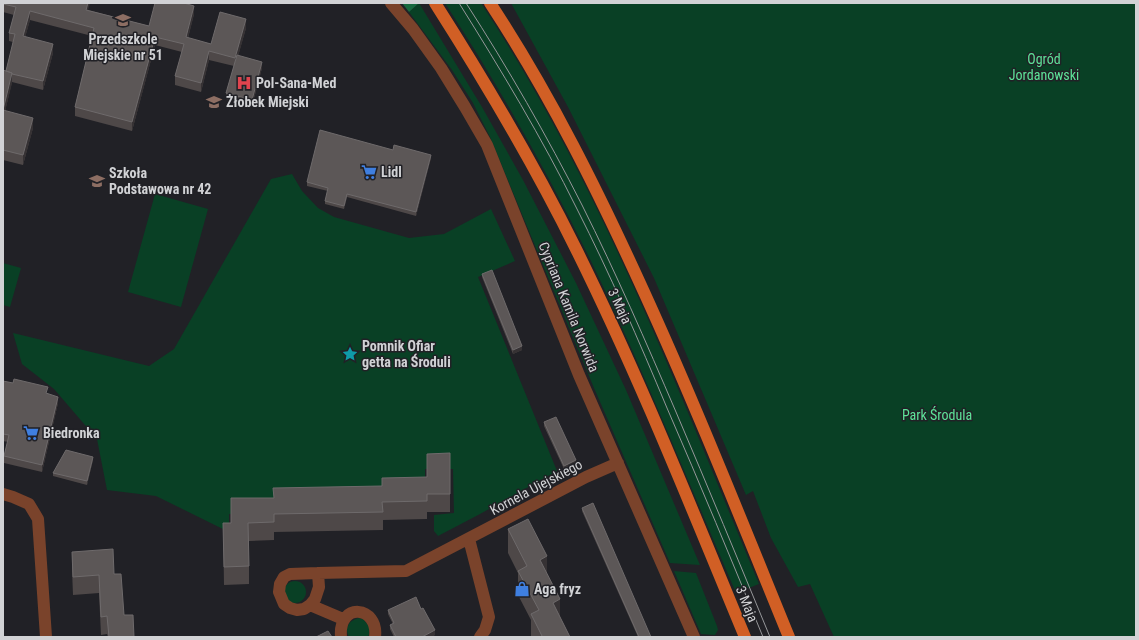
<svg xmlns="http://www.w3.org/2000/svg" width="1139" height="640" font-family="'Roboto Condensed',sans-serif">
<style>
.green{fill:#094025}
.forest{fill:#16693f}
.lines{fill:none;stroke-linecap:round;stroke-linejoin:round}
.minor{stroke:#7a432b;stroke-width:12}
.major{stroke:#d15f25;stroke-width:12}
.tram{stroke:#96979a;stroke-width:1}
.wall{fill:#4e4848}
.shaded-wall{fill:#363234}
.building{fill:#5c5757;stroke:#6e6a6b}
.labels{text-anchor:middle;stroke-width:3;stroke-linejoin:round;paint-order:stroke}
.poi-label{font-size:14px;font-weight:bold;fill:#d1d2d5;stroke:#212126;text-anchor:start}
.park-label{font-size:14px;fill:#5de399;stroke:#212126}
.street-label{font-size:14px;fill:#d1d2d5;stroke:#212126}
</style>
<rect width="100%" height="100%" fill="#212126"/>
<path class="green" d="M419 3 482 107 523 180 576 283 626 390 700 565 670 563 594 388 490 137 473 103 452 70 409 12Z
M445 3H481C600 184 676 385 759 584L736 593C688 481 643 369 590 259 547 171 498 85 445 3Z
M511 3H1136V637H834L810 584 798 587 771 538 753 491 746 495 654 278 568 107Z
M292 174 302 191 318 208 334 217 409 238 444 234 491 209 515 261 478 277 557 471 480 514 438 536 434 531V515L454 513 453 469H425V494L271 513 229 514V532L156 496 107 490 97 439 54 389 22 364 13 333 149 366 174 349 271 179Z
M155 194 208 209 181 307 128 292Z
M3 263 21 268 10 307 3 305Z
M674 571 696 573 717 626 718 630 715 635 701 634Z
M284 592a11 11 0 1 1 22 0a11 11 0 1 1-22 0Z
M359 618 363 619 369 626V635L367 637H349C344 628 349 620 359 618Z"/>
<path class="forest" d="M402 3H419L409 12Z"/>
<g class="lines">
<path class="minor" d="M391 3 413 29 441 68 465 107 487 145 579 375 694 637
M3 494 13 497 29 504 38 519 46 637
M469 539 489 617 485 630 480 637
M318 573 319 587 315 599 310 605 304 609 297 610 290 608 284 604 279 592 280 584 284 577 290 574 318 573 406 571 586 477 618 463
M310 605 343 619
M341 637C338 601 379 606 375 637"/>
<path class="major" d="M435 3C486 83 534 164 576 249 639 376 691 507 745 637
M490 3C551 96 598 191 644 292 696 406 742 522 789 637"/>
<path class="tram" d="M459 3C501 70 542 138 577 209 610 274 639 341 667 408 700 484 732 561 763 637
M466 3C508 68 547 136 582 205 616 273 646 342 676 412 708 487 739 562 770 637"/>
</g>
<path class="wall" d="M3 3 88 10 149 26 194 14 188 38 211 44 246 28 238 56 262 68 252 106 226 99V93L234 66 209 60 201 92 175 85V76L182 52 155 45 132 131 75 116V107L92 36 30 20 25 37 53 53 43 90 12 82 5 111 33 128 23 165 3 160V70L6 71 13 42 9 41V33L14 15 3 12Z
M393 150 431 158 416 216 347 197 344 209 325 204V201L328 191 307 186V182Z
M482 274 522 350 513 354 482 277Z
M3 381 48 394 58 403 42 472 4 463V456L8 442 3 441Z
M544 422 576 463 564 469 544 426Z
M427 454 450 494V512H427V519L383 520V530L274 532V540L249 541V584L224 585 223 523H231L273 498 382 486 427 477Z
M93 460 87 485 53 476V473Z
M582 508 651 637H638L582 511Z
M508 529 547 574 560 617 570 637H531V620L518 595V573L508 553Z
M72 552 114 574 124 615 134 637H108L107 634 101 635 99 593 73 595 72 570Z
M421 609 435 635 430 637H394L390 629V625L393 624 388 614V610Z"/>
<path class="shaded-wall" d="M88 3H90L86 18V10Z
M194 6V14L186 46V37Z
M30 11V20L23 45V36Z
M246 19V28L235 67V58Z
M155 37V45L132 131V122Z
M53 44V53L43 90V81Z
M209 51V60L201 92V83Z
M262 62V68L252 106V100Z
M12 73V83L3 120V110Z
M33 118V128L23 165V155Z
M431 155V158L416 216V212Z
M347 194V197L344 209V206Z
M522 346V350L513 354V350Z
M58 397V403L42 472V465Z
M93 457V460L87 485V481Z
M576 460V463L564 469V466Z
M547 556V580L540 560Z
M560 599V623L553 603Z
M435 630V635L430 637H422Z"/>
<path class="building" d="M3 3H88L86 10 149 26 155 3H184L194 6 186 37 211 44 220 12 246 19 235 58 209 51 201 83 175 76 184 44 155 37 132 122 75 107 94 28 30 11 23 36 53 44 43 81 12 74V73L6 71 15 34 9 33 16 7 3 4Z
M237 55 262 62 252 100 226 93Z
M3 70 12 73 3 110 33 118 23 155 3 150Z
M320 130 393 150 394 145 431 155 416 212 347 194 344 206 325 201 328 188 307 182Z
M492 270 522 346 513 350 482 274Z
M14 379 48 387 46 393 58 397 42 465 4 456 9 435 3 434V381L13 383Z
M556 417 576 460 564 466 544 422Z
M66 450 93 457 87 481 53 473Z
M450 453V494H427V501L382 502 383 512 274 514V522L248 523 249 566 224 567 223 523H231V498H274L273 488 382 486V478L427 477V454Z
M593 503 651 637H639L582 508Z
M528 519 547 556 540 560 560 599 553 603 570 637H541L542 636 531 614 539 610 518 571 527 566 508 529Z
M113 549 114 574H121L124 615H133L134 637H109L107 616 101 617 99 575 73 577 72 552Z
M416 597 421 609 423 608 435 630 422 637H396L390 625 394 623 388 610Z
M328 631 332 637H316Z"/>
<defs>
<symbol id="school-bare" viewBox="-9 -9 18 18"><path d="M0-5L7-2L0 1L-7-2ZM-4 1L0 2.5L4 1V4Q0 6-4 4Z" fill="#8d6e63" stroke="#212126" stroke-width="2.5" paint-order="stroke"/></symbol>
<symbol id="hospital-bare" viewBox="-9 -9 18 18"><path d="M-5-5h3v3.5h4V-5h3V5h-3V1.5h-4V5h-3Z" fill="#e0444e" stroke="#212126" stroke-width="2.5" paint-order="stroke"/></symbol>
<symbol id="supermarket-bare" viewBox="-9 -9 18 18"><path d="M-6-5.5h2.5l.6 2H6L4.5 2H-2.5L-4.4-4H-6ZM-1.5 3.2a1.3 1.3 0 1 0 .1 0ZM3 3.2a1.3 1.3 0 1 0 .1 0Z" fill="#3f7fe0" stroke="#212126" stroke-width="2.5" paint-order="stroke"/></symbol>
<symbol id="sight-bare" viewBox="-9 -9 18 18"><path d="M0-6L1.8-2.2L6-1.7L2.9 1.2L3.7 5.4L0 3.3L-3.7 5.4L-2.9 1.2L-6-1.7L-1.8-2.2Z" fill="#0f9aa8" stroke="#212126" stroke-width="2.5" paint-order="stroke"/></symbol>
<symbol id="shop-bare" viewBox="-9 -9 18 18"><path d="M-5-2.5h2.3a2.7 3.5 0 0 1 5.4 0H5L5.5 6h-11ZM-1.5-2.5h3a1.5 2.3 0 0 0-3 0Z" fill="#3f7fe0" stroke="#212126" stroke-width="2.5" paint-order="stroke"/></symbol>
</defs>
<g fill-rule="evenodd">
<use href="#school-bare" x="112" y="9" width="22" height="22"/>
<use href="#hospital-bare" x="233" y="72" width="22" height="22"/>
<use href="#school-bare" x="203" y="91" width="22" height="22"/>
<use href="#supermarket-bare" x="358" y="161" width="22" height="22"/>
<use href="#school-bare" x="86" y="170" width="22" height="22"/>
<use href="#sight-bare" x="339" y="343" width="22" height="22"/>
<use href="#supermarket-bare" x="20" y="422" width="22" height="22"/>
<use href="#shop-bare" x="511" y="578" width="22" height="22"/>
</g>
<g class="labels">
<g class="poi-label">
<text x="123" y="44" text-anchor="middle">Przedszkole<tspan x="123" dy="16">Miejskie nr 51</tspan></text>
<text x="256" y="88">Pol-Sana-Med</text>
<text x="226" y="107">Żłobek Miejski</text>
<text x="381" y="177">Lidl</text>
<text x="109" y="178">Szkoła<tspan x="109" dy="16">Podstawowa nr 42</tspan></text>
<text x="362" y="351">Pomnik Ofiar<tspan x="362" dy="16">getta na Środuli</tspan></text>
<text x="43" y="438">Biedronka</text>
<text x="534" y="594">Aga fryz</text>
</g>
<g class="park-label">
<text x="1044" y="64">Ogród<tspan x="1044" dy="16">Jordanowski</tspan></text>
<text x="937" y="420">Park Środula</text>
</g>
<g class="street-label">
<text transform="translate(620 306) rotate(65)" y="5">3 Maja</text>
<text transform="translate(569 307) rotate(68)" y="5">Cypriana Kamila Norwida</text>
<text transform="translate(536 487) rotate(-28)" y="5">Kornela Ujejskiego</text>
<text transform="translate(747 604) rotate(68)" y="5">3 Maja</text>
</g>
</g>
<rect width="1139" height="640" fill="none" stroke="#d1d2d5" stroke-width="8"/>
</svg>
